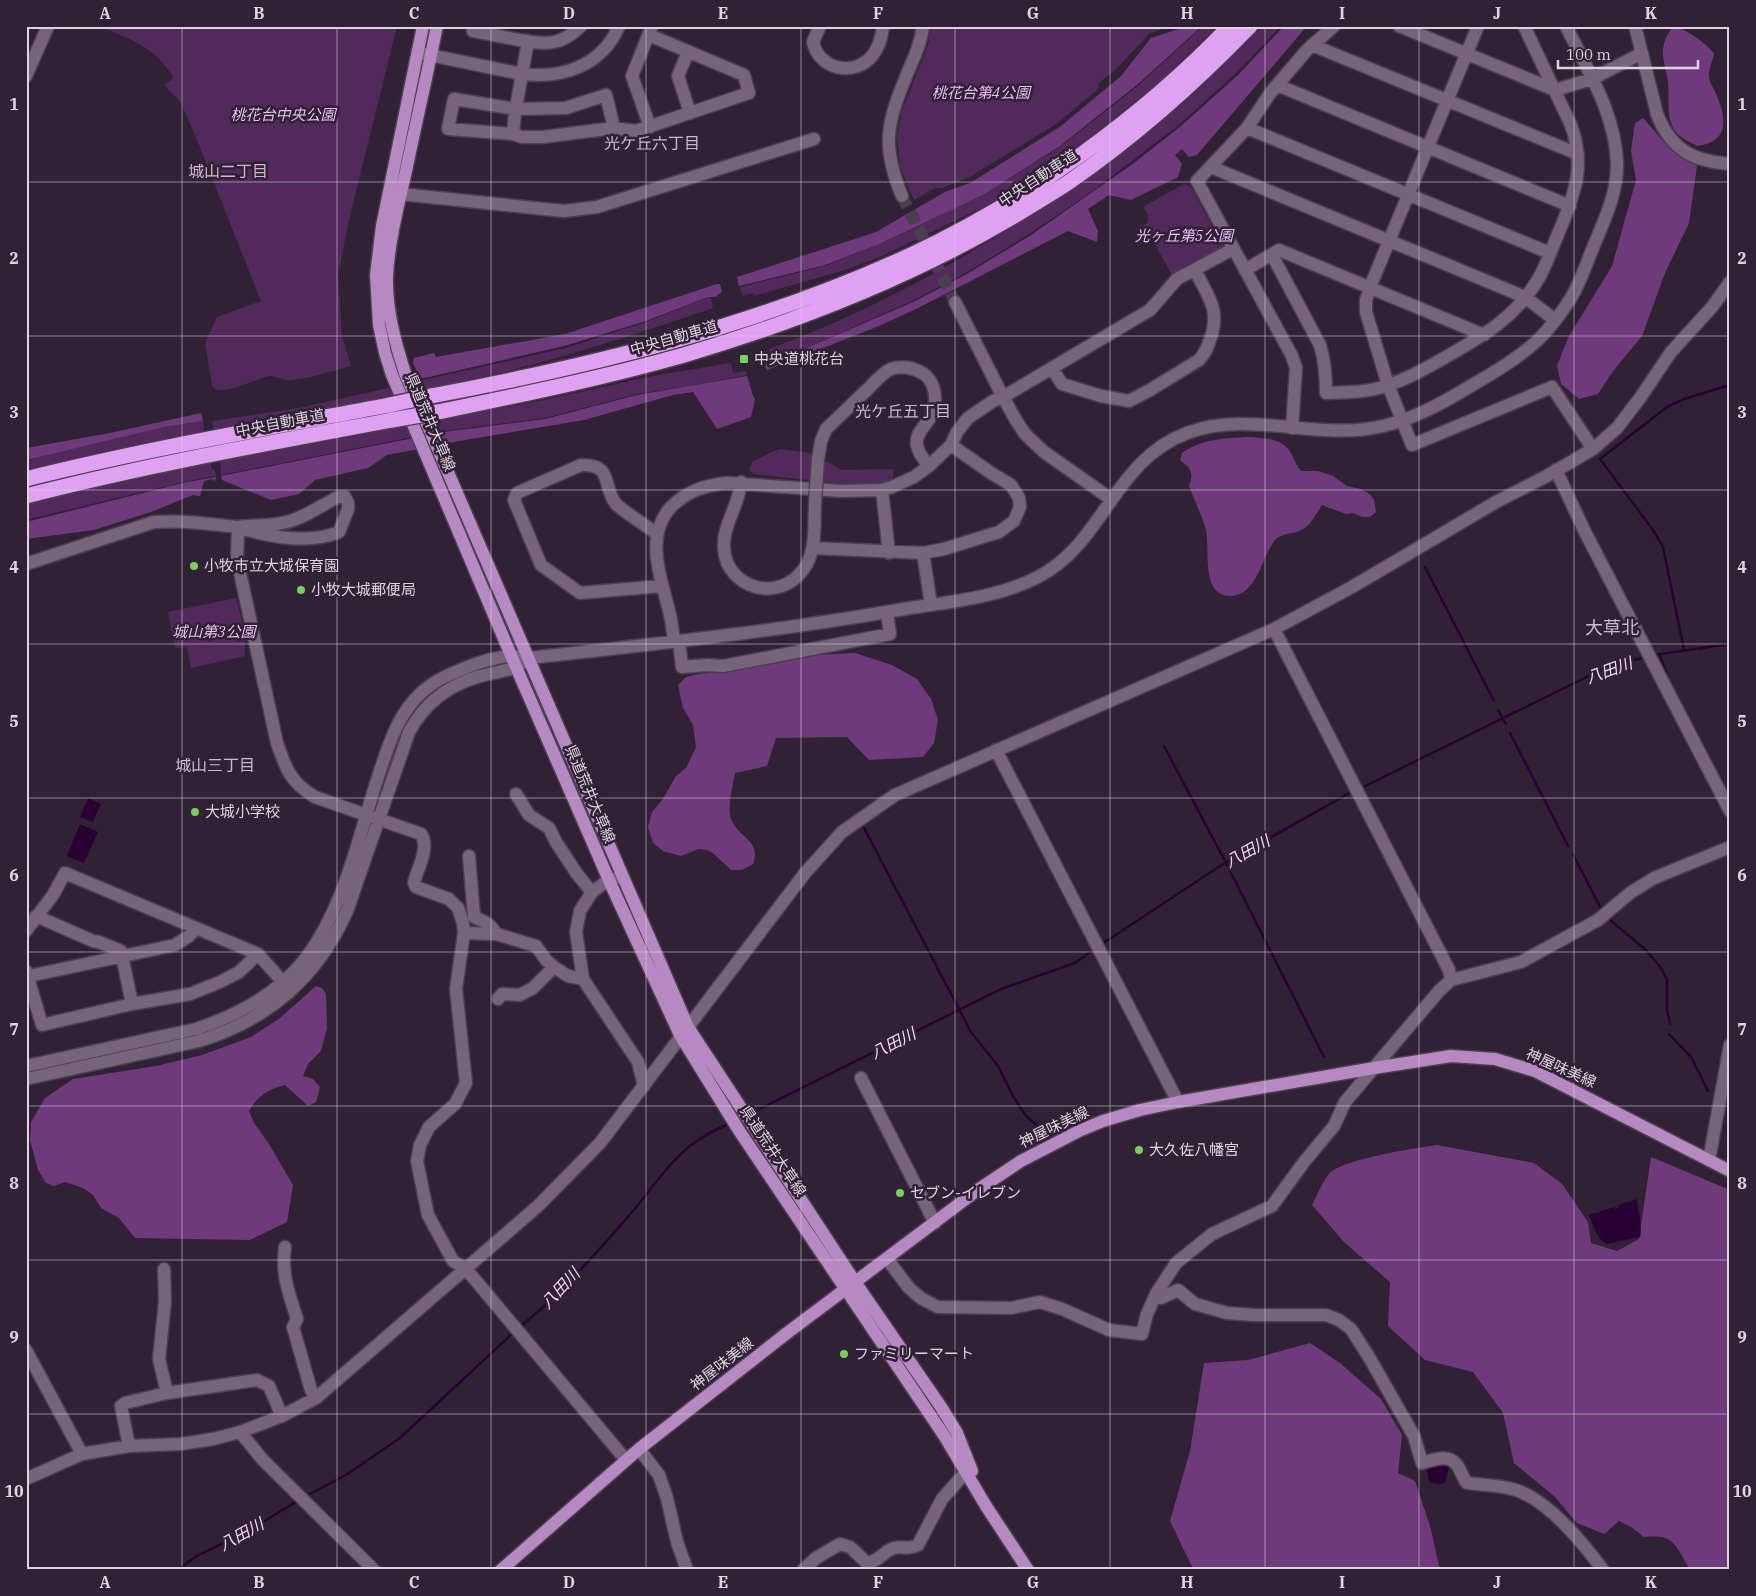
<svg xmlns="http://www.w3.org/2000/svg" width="1756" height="1596" font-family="'IBM Plex Serif','Noto Sans JP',serif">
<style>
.green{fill:#512a5b}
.forest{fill:#6e3a7c}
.water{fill:#280132}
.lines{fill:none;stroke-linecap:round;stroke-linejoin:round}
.stream{stroke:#280132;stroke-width:2.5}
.minor-tunnel{stroke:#4a3d4e;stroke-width:12;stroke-dasharray:12 6;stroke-linecap:butt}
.minor-casing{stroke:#4b3f4f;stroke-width:15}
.major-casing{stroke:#4b3f4f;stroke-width:15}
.highway-casing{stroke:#4b3f4f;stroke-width:18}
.minor{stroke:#75647a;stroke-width:12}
.major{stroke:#b689c2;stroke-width:12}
.highway{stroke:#e1a1f2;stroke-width:15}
.minor-bridge-casing{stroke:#4b3f4f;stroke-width:15;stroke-linecap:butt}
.highway-bridge-casing{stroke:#4b3f4f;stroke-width:18;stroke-linecap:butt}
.minor-bridge{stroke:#75647a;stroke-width:12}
.highway-bridge{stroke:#e1a1f2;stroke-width:15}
.grid{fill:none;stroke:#ded4e1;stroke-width:1;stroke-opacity:0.55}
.poi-dot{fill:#76d25a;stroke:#302234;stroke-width:2}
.labels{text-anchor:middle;stroke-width:5;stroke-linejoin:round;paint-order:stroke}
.park-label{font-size:15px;font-style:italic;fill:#eabef6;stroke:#302234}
.street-label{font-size:15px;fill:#ded4e1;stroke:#302234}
.poi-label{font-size:15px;fill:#ded4e1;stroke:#302234;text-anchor:start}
.neighbourhood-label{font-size:16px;fill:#cbb8d0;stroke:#302234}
.water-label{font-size:16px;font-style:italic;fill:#f4d6fc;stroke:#302234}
.quarter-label{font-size:18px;fill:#cbb8d0;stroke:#302234}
.neatline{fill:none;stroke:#ded4e1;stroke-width:2}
.grid-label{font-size:16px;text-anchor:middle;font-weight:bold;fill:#ded4e1}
</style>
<rect width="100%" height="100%" fill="#302234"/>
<path class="green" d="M99 26H397L349 220 338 275 342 336 351 366C331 371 310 379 290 380 283 381 277 376 271 376 257 377 221 399 212 386L205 343 217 317 261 301 195 135 181 103 175 96 164 85 174 78C154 46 132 40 99 26Z
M931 26H1170L1149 34 1116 69 1099 83 1098 89 1058 123 968 178 942 188H935L914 200 900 167 897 135 902 111 928 45Z
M1203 26H1217L1156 85 1087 139 996 201 884 255 848 269 754 296 753 293 743 296 740 287 825 266 877 245 983 195 1060 147 1139 85Z
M1263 26H1281L1236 73 1180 124 1090 193 1029 234 964 274 912 301 765 366 762 355 769 352V349C859 316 944 271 1025 219 1069 191 1112 162 1152 129 1191 98 1227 62 1263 26Z
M1184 184 1191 187 1223 246 1221 250 1172 275 1144 225 1148 222V215L1143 207Z
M709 297 711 298 713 308C648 330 582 352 515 369 415 393 314 410 214 429L212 421 299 408 566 348 646 322Z
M731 363 733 373 746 371 747 375 689 386 637 394 545 418 443 431 221 475 220 460 540 401 653 376Z
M203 421 204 431 111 450 26 471V461L45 455 164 427Z
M780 449 811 453 842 470 894 469 892 484 869 487 754 474 749 470 752 462 772 452Z
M210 462 212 469 215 470 216 476 187 481 26 520V504Z
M236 598 245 632V656L191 668 187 647 175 648 168 612Z"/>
<path class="forest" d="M1188 26H1202L1138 84 1060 146 983 195 877 245 825 265 739 286 737 277 876 232 945 192 970 183 1061 126 1121 76 1151 38Z
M1284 26H1307L1197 155 1189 157 1182 149 1175 155 1182 164 1178 177 1131 200 1109 195 1088 209 1098 231 1097 242 1068 231 916 309 879 326 767 370 765 366 913 302 965 275 1031 235 1134 163 1181 126 1238 75Z
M1676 26C1691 33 1703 41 1714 53 1713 61 1708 70 1709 76 1709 83 1714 88 1716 94 1722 107 1729 128 1716 139 1712 143 1703 145 1697 146 1690 142 1680 138 1675 131 1665 115 1670 99 1668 82 1667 73 1664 65 1663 56 1662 46 1667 29 1676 26Z
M1643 118 1672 151 1697 166 1689 223 1665 273 1642 336 1613 371 1598 394 1579 399 1561 384 1557 366 1568 338 1612 266 1636 180 1631 151 1635 123Z
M717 284H720L722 292 715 297H708L646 321 564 346 420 379 413 363 414 358 434 353 436 357 565 334Z
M747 376 753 396 755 399 751 417 717 429 693 392 673 395 584 420 465 440 387 455 368 468 315 480 299 494 271 500 222 480 221 476 444 432 545 419 637 395Z
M201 413 203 421 164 427 26 460V448L110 433Z
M1248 437C1263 438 1283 438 1291 453 1295 460 1295 463 1301 471H1318L1333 476 1347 486 1361 489 1371 495 1374 500 1376 512 1370 517H1362L1353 513 1346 514 1322 505C1316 513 1312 524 1303 529 1295 535 1282 532 1275 540 1263 555 1261 577 1246 590 1242 594 1235 596 1229 596 1201 595 1210 548 1206 530 1202 515 1194 500 1189 486 1194 472 1191 469 1180 460L1182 453C1202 439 1224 438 1248 437Z
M216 477V479L214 481 212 479 204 481 200 496 193 495 151 512 94 530 26 539V522L187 482Z
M855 653 892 665 917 679 931 699 938 720 934 743 923 757 869 760 847 737 776 738 767 766 735 773C733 784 727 809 731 819 738 838 762 840 753 864L742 870H731L714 854 707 850 698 849 681 856 663 851 653 843 648 827 652 812 663 799 676 776 686 768 696 747 693 725 683 708 678 685 686 677 699 674 750 668 818 655Z
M316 986 322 988 326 994 327 1028 321 1051 308 1064 303 1076 313 1079 320 1087 316 1102 308 1106 285 1085C269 1089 257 1096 249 1111L254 1123 269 1144 293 1185 287 1222 250 1240 135 1238 119 1218 101 1208 93 1195 83 1188 65 1182 54 1186 46 1183 38 1170 30 1140 31 1122 45 1098 73 1079 156 1066 202 1055 251 1037 280 1018Z
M1437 1145 1534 1163 1562 1184 1588 1222 1591 1243 1617 1251 1639 1239 1651 1157 1730 1190V1570H1690C1676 1546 1674 1533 1644 1537L1631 1527 1619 1521 1604 1534 1577 1523 1555 1497 1514 1463 1503 1413 1473 1372 1425 1360 1388 1326 1390 1282 1344 1242 1312 1205C1317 1196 1323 1181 1329 1174 1342 1159 1416 1148 1437 1145Z
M1310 1343 1340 1363 1381 1399 1402 1435 1398 1473 1415 1481 1430 1526 1440 1570H1198L1192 1567 1170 1521 1190 1451 1204 1363 1248 1360Z"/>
<path class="water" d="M88 798 101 804 93 822 80 817Z
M80 824 98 832 84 863 67 856Z
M1636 1199C1639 1204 1642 1232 1640 1237L1608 1244C1597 1240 1593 1225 1589 1215L1615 1207 1616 1209 1619 1208 1618 1205Z
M1430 1464H1450L1445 1483 1439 1484 1429 1482 1427 1469Z"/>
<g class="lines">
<path class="stream" d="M1425 567 1494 701
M1684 650 1663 547 1653 530 1600 459 1667 407 1684 399 1730 385
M1659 654 1669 680
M1654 655 1730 644
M1498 710 1506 724
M1690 720 1712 764
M1510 733 1568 846
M1164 746 1226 863 1324 1057
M1361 788 1607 667 1646 657
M864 828 971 1032 998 1066 1013 1096 1026 1116 1046 1133
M1573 854 1601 909
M1610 920 1646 950 1661 968 1667 980V1010L1670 1024
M1102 944 1220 866 1353 791
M1669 1034 1691 1057 1708 1091
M749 1114 1001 989 1075 963 1095 949
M521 1326C562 1293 598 1251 633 1211 651 1190 674 1155 697 1141 707 1134 719 1128 731 1123
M306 1496 346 1475 400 1438 513 1333
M177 1570 197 1556 248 1531 299 1500"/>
<path class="minor-tunnel" d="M902 196 955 302"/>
<defs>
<path id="minor" d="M473 26V31C493 34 536 46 554 42 564 40 574 33 581 26
M820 26 813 42C819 70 854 77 872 56 879 47 882 37 883 26
M1399 26 1555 90 1592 79 1642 53
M1478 26 1370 287 1366 300V312L1388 385 1412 445 1552 387 1593 449
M1635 26 1657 114C1671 150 1693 161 1730 164
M1312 45 1578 154
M688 52 678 76 690 113
M420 53 522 74C562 79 602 66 619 26
M26 76 48 26
M1277 85 1570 206
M650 127 632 76 652 26
M614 128 606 95 566 108 516 109 454 99 448 129 513 134 522 137H543L614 128 636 131 749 93 744 75 649 35
M1247 128 1550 253
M513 134 515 113 528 41
M1211 167 1525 297 1555 320
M400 194 564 211 597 207 814 139
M902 196C881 145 887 123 907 74 914 58 921 43 923 26
M1272 255 1320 345C1325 361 1326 376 1326 393 1342 392 1359 393 1375 389 1400 383 1421 371 1444 358 1483 336 1517 317 1540 276 1548 261 1554 243 1561 227 1576 190 1585 165 1571 125L1524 26
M1245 270 1279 250 1484 335
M955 302 1003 397 1017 422 1025 434 1044 452 1111 499
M1052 368 1062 384 1101 396 1129 401 1150 390 1199 360C1205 354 1207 348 1210 340 1221 309 1208 297 1195 270
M1292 428 1296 368 1292 356 1197 181 1247 128 1271 92 1307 50 1334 26
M818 459 821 441 826 429C840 416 854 402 868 389 875 382 882 373 891 369 902 365 915 368 924 374 932 380 936 392 935 402 933 431 899 431 929 466
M1556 470 1585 532 1730 811
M741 482C739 506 722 526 724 549 727 589 779 603 803 570 817 552 814 524 815 503
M882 490 889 553
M338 497H345L348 503V509L339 532C307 545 269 537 238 527 252 525 264 526 277 524 300 521 318 507 338 497Z
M657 534C647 526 624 512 616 504 602 487 614 464 581 465L517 493 514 500 541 565 580 593 662 586
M813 548 923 553 944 549 999 532 1014 521 1020 507 1019 498 1011 485 991 473 951 445
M923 553 931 605
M26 564 154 522C183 520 210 524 238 527L237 559 277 743C286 769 290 782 315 797L421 834C430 847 418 868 414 882L416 887 449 899 458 908 463 923 464 933 456 989 466 1083 455 1104 429 1127 420 1145 417 1161 428 1215 453 1261 466 1269 626 1460
M1274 629 1449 970 1451 980
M679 641 682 667 707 665 723 666 890 634 887 612
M674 642C673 633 672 623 670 615 662 580 643 538 671 507 687 491 705 485 727 483L841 491 882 490 892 487 914 477 929 466 951 445 957 432 968 418 993 401 1003 397 1150 310 1177 279 1233 249
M996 750 1178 1102
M516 794 529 815 549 828 556 842 577 874 592 892
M469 856 474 917C483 921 491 924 496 934L536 946 546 960 554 967 568 976 583 979
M619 877 603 884 592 892 580 911 576 932 583 979 638 1062 644 1086
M36 916 93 941 99 942 121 951 132 1004
M26 931 53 895 65 873 258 954 283 982
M464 933 496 934
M26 971 42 1025 132 1004 190 994 220 982 239 972 258 954
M29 976 175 945 189 936 196 928
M498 999 502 994 520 995 533 988 554 967
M26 1066 196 1029C238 1015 278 994 306 958 345 906 358 838 378 777 388 747 397 715 421 693 435 680 452 673 470 666 486 660 505 654 521 657
M861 1078 935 1223
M26 1079 199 1041C269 1019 317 978 347 911L409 732C424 704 447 686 477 677 490 673 504 672 516 667 520 665 525 661 529 658 654 644 780 631 904 609 949 602 997 598 1038 577 1103 544 1114 460 1187 433 1245 411 1307 437 1367 429 1406 424 1441 404 1474 384 1497 371 1520 357 1539 339 1551 327 1562 312 1571 298 1582 280 1588 258 1597 238 1607 214 1618 189 1617 162 1615 113 1587 69 1566 26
M1709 1160 1730 1045
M285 1247C281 1274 289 1294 297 1319L293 1327 311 1390 316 1398
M887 1259 909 1288 922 1299 938 1307 1011 1308 1040 1302 1062 1309 1109 1330 1142 1334 1147 1314 1156 1294 1176 1263 1212 1234 1272 1206 1304 1162 1334 1126 1345 1102 1439 991 1451 980 1521 962 1598 920 1630 893 1654 878 1730 847
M164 1269 165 1301 159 1359 167 1393
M1156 1294 1161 1298 1178 1290 1195 1304 1227 1313 1254 1315H1326L1339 1320 1351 1329 1369 1357 1414 1436 1422 1463C1434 1460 1448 1453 1457 1465 1461 1470 1462 1477 1467 1483 1483 1485 1501 1485 1516 1490 1549 1501 1583 1543 1603 1570
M26 1350 82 1454
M240 1432 263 1460 374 1570
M129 1446 121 1406 125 1403 167 1393 257 1380 269 1386 282 1416
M639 1449 659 1475 667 1498 677 1542 687 1570
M26 1479 82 1454 129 1446 181 1444 213 1439 240 1432 282 1416 316 1398 538 1206 600 1143 805 873 842 832 895 795 1274 629 1352 587 1496 502 1545 477 1593 449 1617 428 1640 398 1671 352 1712 307 1730 282
M803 1570 816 1558 840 1544 850 1547 867 1563C881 1561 883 1551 894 1548 904 1545 906 1551 918 1545L942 1499 966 1472"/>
<path id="major" d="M423 26 382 226 376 275 379 325 385 353 392 375 516 667 612 887 680 1035 740 1132 945 1437 986 1506 1028 1570
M437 26C427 75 416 123 406 171 398 206 389 241 387 276 386 309 395 342 405 373L688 1027 855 1282 941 1407 957 1433 972 1471
M501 1570 639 1449 787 1333 979 1189 1021 1161 1081 1130 1103 1121 1140 1110 1178 1102 1374 1068 1451 1056 1495 1059 1535 1071 1730 1171"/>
<path id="highway" d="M431 396C596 365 760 325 913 254 1027 201 1143 117 1230 26
M438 412C520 395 603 378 684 355 799 321 911 277 1014 216 1032 205 1051 194 1069 182 1134 137 1195 83 1250 26
M26 479C146 449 268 428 389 405
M26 496C147 465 270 443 392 420"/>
</defs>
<use href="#minor" class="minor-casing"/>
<use href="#major" class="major-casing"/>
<use href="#highway" class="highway-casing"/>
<use href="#minor" class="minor"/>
<use href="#major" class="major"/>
<use href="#highway" class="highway"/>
<defs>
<path id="minor-bridge" d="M815 503 818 459"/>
<path id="highway-bridge" d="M389 405 431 396
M392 420 438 412"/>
</defs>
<use href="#minor-bridge" class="minor-bridge-casing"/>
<use href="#highway-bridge" class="highway-bridge-casing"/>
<use href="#minor-bridge" class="minor-bridge"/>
<use href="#highway-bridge" class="highway-bridge"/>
</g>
<path class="grid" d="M182 26V1570M337 26V1570M491 26V1570M646 26V1570M801 26V1570M955 26V1570M1110 26V1570M1265 26V1570M1419 26V1570M1574 26V1570M26 182H1730M26 336H1730M26 490H1730M26 644H1730M26 798H1730M26 952H1730M26 1106H1730M26 1260H1730M26 1414H1730"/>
<g class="poi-dot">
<rect x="739" y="354" width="10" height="10" rx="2.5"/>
<circle cx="194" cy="566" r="5"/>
<circle cx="301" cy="590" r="5"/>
<circle cx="195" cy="812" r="5"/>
<circle cx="1139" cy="1150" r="5"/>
<circle cx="900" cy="1193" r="5"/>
<circle cx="844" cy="1354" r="5"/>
</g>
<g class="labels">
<g class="park-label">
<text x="981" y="98">桃花台第4公園</text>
<text x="283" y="120">桃花台中央公園</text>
<text x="1184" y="241">光ヶ丘第5公園</text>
<text x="214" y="637">城山第3公園</text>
</g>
<g class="street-label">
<text transform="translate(1038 178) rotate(-33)" y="5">中央自動車道</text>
<text transform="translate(674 338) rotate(-16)" y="5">中央自動車道</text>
<text transform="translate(430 422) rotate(67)" y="5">県道荒井大草線</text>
<text transform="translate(280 423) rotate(-11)" y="5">中央自動車道</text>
<text transform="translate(590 794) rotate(67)" y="5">県道荒井大草線</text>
<text transform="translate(1561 1068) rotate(24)" y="5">神屋味美線</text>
<text transform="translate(1054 1127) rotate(-26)" y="5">神屋味美線</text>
<text transform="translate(773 1151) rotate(56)" y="5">県道荒井大草線</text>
<text transform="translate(722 1364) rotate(-38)" y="5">神屋味美線</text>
</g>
<g class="poi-label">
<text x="754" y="364">中央道桃花台</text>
<text x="204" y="571">小牧市立大城保育園</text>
<text x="311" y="595">小牧大城郵便局</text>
<text x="205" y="817">大城小学校</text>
<text x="1149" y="1155">大久佐八幡宮</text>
<text x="910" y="1198">セブン-イレブン</text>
<text x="854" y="1359">ファミリーマート</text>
</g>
<g class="neighbourhood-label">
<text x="652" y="149">光ケ丘六丁目</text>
<text x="228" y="177">城山二丁目</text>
<text x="903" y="417">光ケ丘五丁目</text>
<text x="215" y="771">城山三丁目</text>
</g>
<g class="water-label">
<text transform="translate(1609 670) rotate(-20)" y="6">八田川</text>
<text transform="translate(1247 851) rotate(-29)" y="6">八田川</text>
<text transform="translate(893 1043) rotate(-27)" y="6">八田川</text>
<text transform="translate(560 1288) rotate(-47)" y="6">八田川</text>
<text transform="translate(241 1534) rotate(-29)" y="6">八田川</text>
</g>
<g class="quarter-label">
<text x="1612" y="634">大草北</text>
</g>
</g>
<rect width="1756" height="1596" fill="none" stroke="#302234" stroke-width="55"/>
<path d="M1558 60v8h140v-8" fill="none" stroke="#ded4e1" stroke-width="2.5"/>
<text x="1566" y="60" font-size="15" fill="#ded4e1" stroke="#302234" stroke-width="4" paint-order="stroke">100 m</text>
<rect x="28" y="28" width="1700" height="1540" class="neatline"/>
<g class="grid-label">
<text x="105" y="19">A</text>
<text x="259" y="19">B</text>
<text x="414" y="19">C</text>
<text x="569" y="19">D</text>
<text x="723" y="19">E</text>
<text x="878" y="19">F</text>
<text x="1033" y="19">G</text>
<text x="1187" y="19">H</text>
<text x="1342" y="19">I</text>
<text x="1497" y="19">J</text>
<text x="1651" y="19">K</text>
<text x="14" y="110">1</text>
<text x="1742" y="110">1</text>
<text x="14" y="264">2</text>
<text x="1742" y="264">2</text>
<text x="14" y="418">3</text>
<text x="1742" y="418">3</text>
<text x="14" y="573">4</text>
<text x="1742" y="573">4</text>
<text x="14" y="727">5</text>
<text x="1742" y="727">5</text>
<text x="14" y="881">6</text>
<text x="1742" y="881">6</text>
<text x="14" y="1035">7</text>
<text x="1742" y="1035">7</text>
<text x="14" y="1189">8</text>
<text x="1742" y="1189">8</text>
<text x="14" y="1343">9</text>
<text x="1742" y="1343">9</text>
<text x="14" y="1497">10</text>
<text x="1742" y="1497">10</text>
<text x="105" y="1588">A</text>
<text x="259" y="1588">B</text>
<text x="414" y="1588">C</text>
<text x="569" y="1588">D</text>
<text x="723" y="1588">E</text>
<text x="878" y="1588">F</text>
<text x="1033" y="1588">G</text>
<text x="1187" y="1588">H</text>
<text x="1342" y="1588">I</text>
<text x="1497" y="1588">J</text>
<text x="1651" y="1588">K</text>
</g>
</svg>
